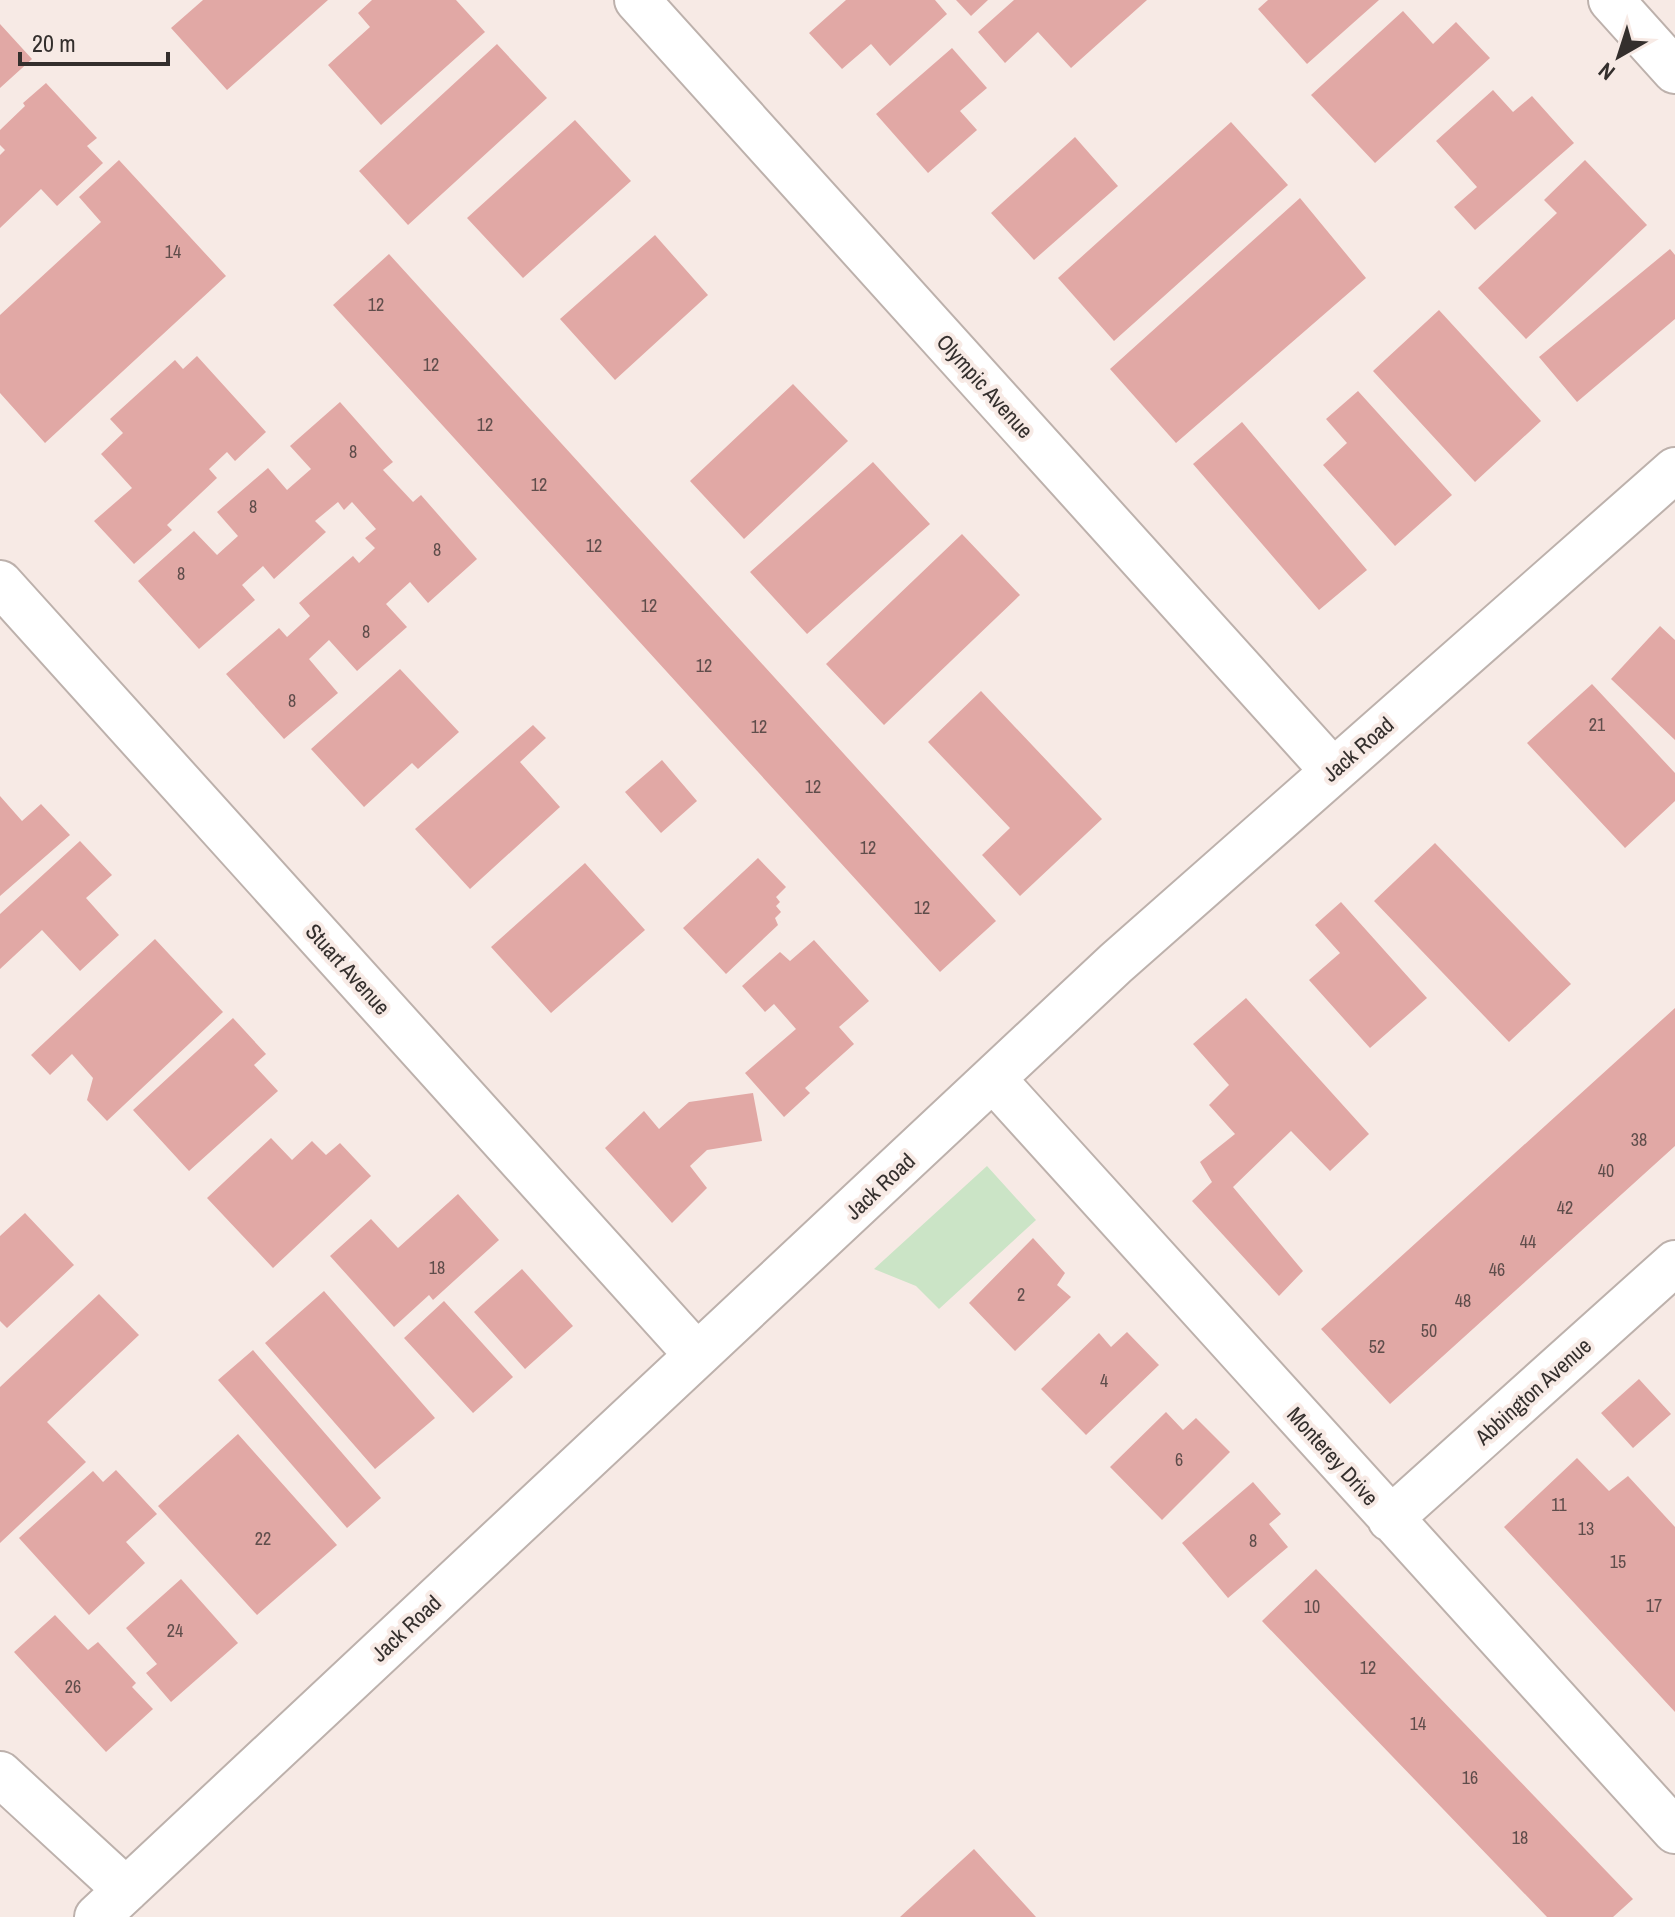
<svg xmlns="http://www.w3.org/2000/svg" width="1675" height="1917" font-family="'Archivo Narrow',sans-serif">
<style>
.green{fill:#cbe4c6}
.building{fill:#e1a8a5}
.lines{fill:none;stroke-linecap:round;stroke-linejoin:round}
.minor-casing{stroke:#bdb1ac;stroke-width:48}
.minor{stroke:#fff;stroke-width:44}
.labels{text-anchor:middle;stroke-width:8;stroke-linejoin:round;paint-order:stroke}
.number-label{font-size:18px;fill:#5f4d4b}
.street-label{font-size:22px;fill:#342f2d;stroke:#f7eae5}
</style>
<rect width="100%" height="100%" fill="#f7eae5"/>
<path class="green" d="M987 1166 1036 1220 939 1309 916 1286 874 1269Z"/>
<path class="building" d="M203 0H328L227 90 171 28Z
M372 0H456L485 32 381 125 328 65 370 27 358 13Z
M846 0H935L947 14 890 66 871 44 842 69 809 33Z
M956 0H988L971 16Z
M1014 0H1147L1071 68 1038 32 1005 63 978 32Z
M1268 0H1379L1307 64 1258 9Z
M1403 11 1433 44 1456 22 1490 58 1375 163 1311 95Z
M0 24 32 59 0 88Z
M497 44 547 98 408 225 359 171Z
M952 48 987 88 960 111 977 130 928 173 876 114Z
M46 83 97 138 87 146 103 163 57 206 41 189 0 228V155L5 150 0 145V130L25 106 23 103Z
M1493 90 1513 112 1532 96 1574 143 1475 230 1454 207 1477 187 1436 141Z
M575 120 631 181 523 278 467 218Z
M1231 122 1288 185 1114 341 1058 278Z
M1075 137 1118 186 1034 260 991 213Z
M119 160 226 276 45 443 0 393V315L101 222 79 197Z
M1585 160 1647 225 1526 339 1478 288 1557 213 1544 200Z
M1300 198 1366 278 1176 443 1110 369Z
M655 235 708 295 615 380 560 319Z
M1670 249 1675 255V319L1577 402 1539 357Z
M389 254 996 921 940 972 333 305Z
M1439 310 1541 421 1475 482 1373 371Z
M197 356 266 432 235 461 227 452 209 469 217 478 167 525 172 530 134 564 94 521 132 488 101 454 123 433 110 419 175 360 183 369Z
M793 384 848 441 744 539 690 481Z
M1358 391 1452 495 1395 546 1323 465 1347 443 1326 419Z
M340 402 393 462 383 470 413 502 421 495 477 559 428 603 410 582 386 604 407 627 357 671 329 640 309 659 338 693 284 739 226 674 279 628 287 637 310 616 299 603 353 556 359 563 375 548 365 538 376 529 352 502 344 510 338 502 315 521 326 532 274 579 263 566 242 585 255 600 199 649 138 581 194 531 217 555 238 536 217 512 268 468 287 490 311 469 290 446Z
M1242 422 1367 570 1319 610 1193 464Z
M873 462 930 524 807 634 750 572Z
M962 534 1020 595 884 725 826 664Z
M1660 626 1675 640V740L1611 679Z
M400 669 459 732 418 769 412 763 364 807 311 749Z
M1592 684 1675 773V801L1625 848 1527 743Z
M981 691 1102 819 1020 896 982 855 1010 828 928 742Z
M533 725 546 738 520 762 560 807 470 889 415 829Z
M662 760 697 801 661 833 625 792Z
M0 796 22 821 41 804 70 835 0 896Z
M80 841 112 875 86 898 119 935 80 971 42 930 0 969V914Z
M1435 843 1571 984 1509 1042 1374 901Z
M758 858 786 887 776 897 780 902 776 906 781 912 775 918 778 925 726 974 683 928Z
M585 863 645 930 551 1013 491 947Z
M1341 902 1427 998 1370 1048 1309 980 1340 953 1315 925Z
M155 939 223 1012 107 1121 87 1100 93 1078 72 1054 50 1075 31 1055Z
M814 940 869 1001 839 1027 854 1044 805 1088 810 1093 784 1117 745 1073 796 1029 774 1004 765 1012 742 986 780 952 790 961Z
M1246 998 1369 1134 1330 1171 1291 1131 1233 1187 1303 1271 1279 1296 1192 1201 1212 1182 1200 1162 1235 1134 1209 1105 1229 1085 1193 1044Z
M1675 1008V1146L1390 1404 1321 1329Z
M233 1018 266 1054 254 1065 278 1091 189 1171 133 1110Z
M753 1093 762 1141 707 1150 690 1166 707 1188 672 1223 605 1148 644 1111 659 1129 689 1102Z
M271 1138 292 1160 312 1141 326 1155 340 1143 371 1176 273 1268 207 1198Z
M458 1194 499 1240 433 1300 429 1295 394 1327 330 1256 371 1219 398 1248Z
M25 1213 74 1265 7 1328 0 1321V1236Z
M1033 1238 1065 1273 1057 1285 1071 1297 1015 1351 969 1303Z
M522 1269 573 1326 525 1369 474 1312Z
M324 1291 435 1418 375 1469 265 1343Z
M99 1294 139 1335 47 1422 86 1462 0 1543V1387Z
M444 1301 513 1377 473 1413 404 1338Z
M1127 1332 1159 1365 1086 1435 1041 1389 1099 1333 1111 1347Z
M253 1350 381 1498 347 1528 218 1380Z
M1639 1379 1671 1414 1633 1448 1601 1413Z
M1166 1412 1183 1430 1196 1418 1230 1452 1162 1520 1110 1467Z
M238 1434 337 1545 257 1615 158 1506Z
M1577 1458 1609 1491 1628 1476 1675 1527V1712L1504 1527Z
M116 1470 157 1514 126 1542 145 1563 89 1615 19 1538 93 1471 103 1482Z
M1253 1482 1281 1514 1269 1524 1288 1547 1228 1598 1182 1543Z
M1316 1569 1633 1899 1613 1917H1547L1262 1621Z
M181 1579 238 1643 171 1702 146 1673 157 1664 126 1628Z
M55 1615 88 1650 98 1642 136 1683 132 1687 153 1709 106 1752 14 1652Z
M974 1849 1036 1917H900Z"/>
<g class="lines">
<defs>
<path id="minor" d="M637 0 1333 771
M1611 0 1675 71
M0 583 697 1355
M993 1079 1675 1831
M1390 1519 1675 1263
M0 1774 126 1890
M97 1917 1116 963 1675 470"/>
</defs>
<use href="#minor" class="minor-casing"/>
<use href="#minor" class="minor"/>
</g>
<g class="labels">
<g class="number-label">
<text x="173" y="258">14</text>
<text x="376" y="311">12</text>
<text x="431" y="371">12</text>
<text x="485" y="431">12</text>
<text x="353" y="458">8</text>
<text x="539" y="491">12</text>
<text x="253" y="513">8</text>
<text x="594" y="552">12</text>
<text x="437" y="556">8</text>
<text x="181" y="580">8</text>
<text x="649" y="612">12</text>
<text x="366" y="638">8</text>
<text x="704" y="672">12</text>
<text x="292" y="707">8</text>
<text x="1597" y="731">21</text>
<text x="759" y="733">12</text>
<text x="813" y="793">12</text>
<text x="868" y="854">12</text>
<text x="922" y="914">12</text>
<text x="1639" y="1146">38</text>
<text x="1606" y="1177">40</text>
<text x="1565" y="1214">42</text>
<text x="1528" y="1248">44</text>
<text x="437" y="1274">18</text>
<text x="1497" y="1276">46</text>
<text x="1021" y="1301">2</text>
<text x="1463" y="1307">48</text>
<text x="1429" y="1337">50</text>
<text x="1377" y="1353">52</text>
<text x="1104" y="1387">4</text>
<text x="1179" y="1466">6</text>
<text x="1559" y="1511">11</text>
<text x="1586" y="1535">13</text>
<text x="263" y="1545">22</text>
<text x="1253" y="1547">8</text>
<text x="1618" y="1568">15</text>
<text x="1654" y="1612">17</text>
<text x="1312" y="1613">10</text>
<text x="175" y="1637">24</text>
<text x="1368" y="1674">12</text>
<text x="73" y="1693">26</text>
<text x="1418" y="1730">14</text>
<text x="1470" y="1784">16</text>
<text x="1520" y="1844">18</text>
</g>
<g class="street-label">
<text transform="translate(985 386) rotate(48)" y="8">Olympic Avenue</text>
<text transform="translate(1358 749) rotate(-41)" y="8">Jack Road</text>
<text transform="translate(348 969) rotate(48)" y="8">Stuart Avenue</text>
<text transform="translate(880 1186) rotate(-43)" y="8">Jack Road</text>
<text transform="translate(1533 1391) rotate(-42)" y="8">Abbington Avenue</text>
<text transform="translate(1333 1456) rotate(48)" y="8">Monterey Drive</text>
<text transform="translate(406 1628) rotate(-43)" y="8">Jack Road</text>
</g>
</g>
<g transform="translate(1619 56) rotate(219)" stroke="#f7eae5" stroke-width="6" paint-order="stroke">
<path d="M0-6L14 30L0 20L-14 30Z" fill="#342f2d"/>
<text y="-12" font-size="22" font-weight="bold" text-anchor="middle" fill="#342f2d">N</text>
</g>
<path d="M20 52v12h148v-12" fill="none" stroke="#342f2d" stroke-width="4"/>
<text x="32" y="52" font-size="24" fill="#342f2d" stroke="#f7eae5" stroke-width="6" paint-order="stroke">20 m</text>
</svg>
